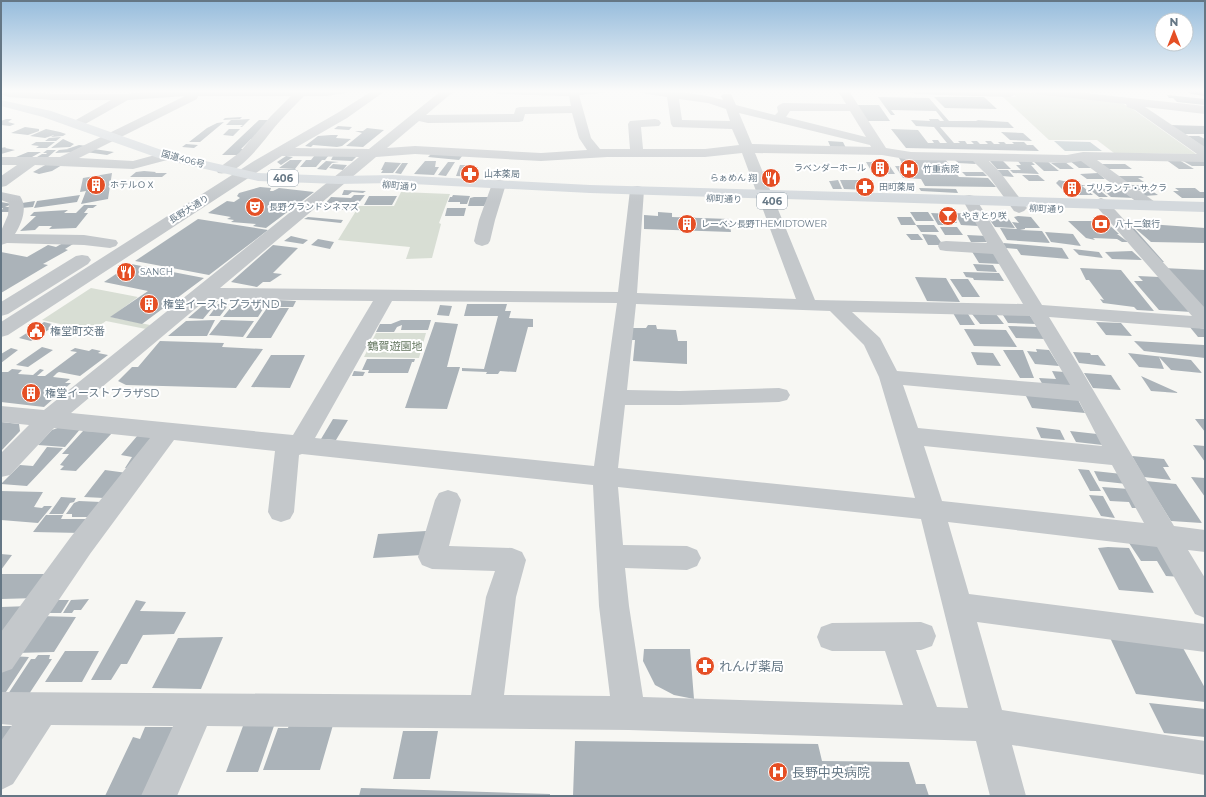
<svg xmlns="http://www.w3.org/2000/svg" width="1206" height="797" font-family="Montserrat,'Noto Sans JP',sans-serif">
<rect width="100%" height="100%" fill="#f7f7f3"/>
<path fill="#d8ded4" d="M1011 91 1120 102 1134 110 1196 154 1114 153 1097 140H1049L1003 97H1016Z
M401 192 450 194 439 223 441 224 432 258 406 259 410 247 338 240 359 206H394Z
M91 288 138 297 111 317 150 325 146 329 106 321 92 331 42 320Z
M376 333H426L419 358 364 357Z"/>
<path fill="#bcc7cb" d="M1054 141 1090 142 1102 151H1065Z"/>
<path fill="#abb3b9" d="M1187 91H1205V96L1191 94Z
M1167 95 1205 99V105L1177 102 1173 98H1169Z
M878 97 929 98 949 121H978L976 120 1008 122 1014 128 940 127 954 143H960L958 141H965L967 144H974L971 141H977L980 144H988L985 141H991L994 144H1000L998 142H1004L1006 144H1014L1012 142H1024L1027 145H1033L1039 151 906 148 891 129 918 130 928 143H934L932 140H938L940 143H947L934 127 916 126 911 120 930 121 929 119H938L940 121H944L936 111 891 110 895 115H891Z
M934 97H984L997 109 945 108Z
M857 105H879L890 121H867Z
M242 117 240 119 223 120 225 118Z
M6 119H12L8 122 15 124 10 126 1 125V121Z
M250 119 242 127H240L243 125H226L231 120Z
M259 120H272L254 139H251L241 149H247L241 155H222Z
M224 122 200 142H189L207 128 217 123Z
M1169 125 1205 126V134H1181Z
M338 126 352 127 349 130 334 129Z
M25 127 39 129V131L28 135 11 133Z
M367 128 384 130 363 147 346 146 362 133 355 131H363Z
M46 129 60 132 66 134 63 136 51 137 54 135 45 138 30 136Z
M229 129H240L233 136 223 135Z
M1001 132 1023 133 1032 141 1010 140Z
M331 135H338L336 138 351 139 342 146 337 147 313 145 311 147 305 146 318 136Z
M1188 136H1199L1205 139V148Z
M61 137 56 141H45L49 138Z
M63 139 74 144 70 147 51 148Z
M828 141 843 142 846 148H831Z
M36 142H43H41H55L47 148H36L39 146 31 145Z
M186 144 198 145 194 148 182 147Z
M79 145 87 146 76 152 55 153 59 150 69 149H67Z
M6 147 5 148 15 150 1 154V148Z
M94 149 114 152 107 155 86 152Z
M47 150H56L47 158 37 157 42 154H46L47 153H43Z
M28 152H41L32 157H16Z
M432 153 463 155 459 160 428 157Z
M315 155H329L325 160H316H322L316 167H300L306 160H311Z
M286 156 293 157 281 165 277 162Z
M333 156H357L352 161 331 160Z
M899 158 945 159 959 177 988 178 996 187 925 186 921 179 903 178 895 166H904Z
M954 159H973L976 164 958 163Z
M1165 159 1179 160 1194 169H1179Z
M290 160H302L295 169 279 168Z
M989 160H1002L1011 169H997Z
M1017 160 1031 161 1035 165H1031L1039 174 1013 173 1010 170H1021L1016 165H1021Z
M326 161 339 162 332 163 326 170 317 169Z
M425 161H436L435 167H439L434 175 414 174Z
M1033 161H1047L1059 171H1044Z
M1070 161H1085L1094 168H1079Z
M1183 161H1205V166H1192Z
M385 162 401 163 393 173H381L383 170H381Z
M448 162H455L446 176 438 175Z
M866 162H887L895 174H873Z
M1065 162 1074 169H1060L1051 163Z
M402 163H408L401 174 395 173Z
M47 164 62 165 52 171 39 174 33 172Z
M333 164 347 165 343 170 329 168Z
M1099 164H1125L1132 169H1106Z
M460 165H475V171H479L477 177 456 176Z
M996 170H1008L1014 177 1002 176Z
M144 171 156 172 155 173H167L162 177H130L136 172Z
M962 172H983L987 176H966Z
M112 173 108 199 81 204 86 191 80 192 83 178Z
M507 173H521L518 179H505Z
M1098 173 1105 179H1087L1080 174Z
M1022 175H1038L1045 181H1029Z
M1115 176H1141L1144 178H1138L1144 182H1123Z
M840 180H866L871 190 844 189Z
M1059 180 1087 186H1082L1093 195H1076L1069 189H1062L1056 183Z
M831 181 838 180 842 189H833L829 181Z
M880 181H899L906 191H886Z
M1128 185H1145L1153 190H1136Z
M260 187 271 188 270 191H273L279 188 314 192 266 228 253 226 256 224 231 222 234 220 227 219 231 217 208 213 227 201 234 202 240 198 237 196 239 193Z
M1099 187H1110L1114 191H1124L1135 198 1111 197Z
M919 188 956 189 958 193 921 191Z
M1175 188H1195L1200 192H1205V198H1182L1173 191H1179Z
M1089 189H1098L1108 197H1099Z
M344 190 366 191 363 193 352 192 348 195H342Z
M1152 191 1158 195 1144 196 1138 192Z
M80 195 77 202 34 208 37 201Z
M354 195H365L353 210 320 209 331 197 351 198Z
M453 195 470 196 467 204H460V202H448L450 197H452Z
M369 196H397L392 205H364Z
M474 197H489L484 206H468L470 198Z
M35 201 33 207 21 208 22 203Z
M1 202 12 204 5 207H12L11 212H1L3 208H1Z
M84 205H97L93 208H88L84 213H88L76 228 49 229 52 226H39L35 230 20 231 36 216H30L34 212 68 210 64 213H76Z
M447 208H466L464 216H445Z
M658 212 672 213V217L729 219 731 232 644 229V215L658 216Z
M910 212H928L934 221H916Z
M931 213 952 214 957 223H947L949 225H938Z
M955 213 972 214 979 226 961 225Z
M986 215H1006L1015 228 995 227Z
M1018 216 1031 217 1040 228H1025V229L1020 230 1042 231 1050 243 1007 240 1000 228 1017 229 1012 222 1019 223 1014 217Z
M308 217 343 220 341 223 304 219Z
M897 217H911L916 225H901Z
M198 219 268 230 209 275 135 261Z
M1068 221H1105L1119 234H1117L1128 242H1122L1117 239 1093 238 1095 240 1086 238Z
M1134 223 1205 228V243L1151 242 1136 229H1141Z
M916 225H934L939 232H921Z
M1128 226H1132L1164 262H1160Z
M940 227H957L963 235H945Z
M1045 232 1073 234 1081 246 1051 242Z
M906 234H918L923 240H911Z
M922 234 936 235 943 245H928Z
M967 235 987 236 990 240 985 239 987 242H971Z
M291 236 308 240 303 244 284 241Z
M318 239 334 242 330 249 311 245Z
M63 243 73 244 65 249 68 250 43 264 48 265 1 293V252L27 257 48 245 56 247Z
M1003 243 1062 248 1069 259 1021 255 1017 249 1006 248Z
M273 245 298 248 273 273 282 274 270 282H263L257 287 231 282Z
M1073 249 1099 252 1103 258 1079 255Z
M971 250 993 251 1001 264 979 263Z
M1132 251 1142 260 1112 259 1105 252Z
M131 264 204 278 142 324 110 317 148 291 104 282Z
M973 264 993 265 997 272 977 271Z
M1080 268 1121 270 1154 311 1137 310 1134 307 1103 303 1100 299 1104 300 1089 280H1086Z
M1163 268 1205 270V310Z
M963 272 999 273 1004 281 974 280 973 278 966 277Z
M1138 276 1159 277 1192 312 1159 310 1134 281H1143Z
M915 277 946 278 960 302 927 301Z
M950 279H968L980 297H962Z
M276 300 296 301 293 307H272Z
M208 301H218L203 319 188 318Z
M236 301H268L258 317H223Z
M218 304H229L220 316H209Z
M467 304H507L505 311H511L509 318 533 319V327H528L516 372 500 371 498 374H486L487 372 462 371V368L484 369 498 316H464Z
M440 305 452 306 449 316 437 315Z
M267 308H289L271 338H246Z
M1001 312 1028 313 1036 324 1008 323Z
M953 313 968 314 975 325H960Z
M995 313 1004 324H980L972 314Z
M215 320 207 336H168L186 321Z
M221 320 254 321 243 337 209 335Z
M401 320H431L428 330H401L402 325 397 327 394 332H376L380 324H391Z
M44 322 56 325 31 341 19 338Z
M435 322 458 324 447 367H460L447 409 405 408Z
M1096 322 1121 323 1132 336 1106 335Z
M648 325H656L657 329 676 330 678 341H687V364L633 361 635 340H629L633 328H646Z
M1008 326 1037 327 1046 339 1016 338Z
M1189 326 1205 329V337H1198Z
M964 329 1006 330 1017 347 974 346Z
M160 341 224 343 222 347 263 349 236 388 126 385 118 381 132 367H138Z
M1134 341 1204 345 1205 358 1144 351Z
M42 347 53 350 28 367 16 365Z
M11 348 18 350 1 363V354Z
M75 348 89 351 92 349 101 351 98 353 108 355 80 376 59 372 57 373 53 377 70 379 65 383H71L44 407 1 402V372H8L12 369 22 370 18 374 33 375 40 369 44 370 37 376H45L77 352 70 351Z
M1036 349 1049 350 1059 366 1035 364 1027 351 1037 352Z
M1003 350H1023L1034 378H1020Z
M971 352 993 353 1001 366 977 365Z
M1073 352 1090 353 1091 355H1098L1106 366 1079 363Z
M1128 353 1191 360 1202 373 1171 370 1159 357 1164 369 1139 367Z
M271 355H305L290 388 251 387Z
M367 359H415L414 362H412L408 373H368L369 370H362Z
M354 371 365 372 363 376H352Z
M1052 371 1064 372 1075 389 1044 387 1039 378 1056 379Z
M1084 373 1111 375 1121 390 1093 388Z
M1141 376 1179 393 1151 391Z
M1025 394 1077 398 1085 413 1032 408Z
M333 419 348 420 336 440 321 439Z
M1195 419H1205V432Z
M1 422 19 424 20 431 1 451Z
M63 426 82 427 65 447 38 445 52 430Z
M1036 427 1060 430 1065 440 1041 438Z
M83 431 113 432 76 471 60 470 64 466 60 465 69 454H62Z
M1070 431 1097 434 1103 445 1076 442Z
M138 435 161 436 135 469 125 468 132 457 121 455Z
M1193 445 1205 446V462Z
M47 447 63 448 27 486 1 484 20 465 33 466Z
M1132 456 1164 459 1169 467H1163L1171 480 1144 477Z
M1078 469 1089 470 1101 491H1090Z
M105 470 127 473 104 498 84 497Z
M1094 471 1122 474 1127 484 1099 481Z
M1191 477 1205 478V497Z
M1146 481 1176 484 1202 523 1171 521Z
M1102 487 1129 489 1141 508H1132L1129 502 1110 501Z
M1 491 43 492 34 507 42 508 44 506H52L38 523 1 520Z
M1089 495 1103 496 1115 518 1101 516Z
M61 497 76 498 74 502 70 503 63 514H49Z
M79 501 101 502 90 517H72V514H66L74 503Z
M46 515H63L61 519H89L81 533 33 532Z
M426 531 422 555 373 558 378 534Z
M1129 543H1159L1182 577 1166 576 1157 561H1141Z
M1108 547 1129 548 1154 593 1119 590 1098 548Z
M1 554 12 555 1 570Z
M1 574H53L37 598 1 599Z
M89 599 81 610H74L72 613H63L71 600Z
M50 600H69L61 613H41Z
M136 600 146 602 140 611 186 612 174 634 143 635 127 664H121L111 680H91Z
M30 606 1 647V607Z
M40 616 76 617 54 652 15 653Z
M1106 629 1177 637 1205 688V702L1136 694Z
M223 637 201 689 152 688 178 638Z
M644 649H690L694 699 674 695 655 685 643 661Z
M65 651H99L82 682H45Z
M38 655H50L49 659H52L29 694H8L31 659H35Z
M10 656 29 657 4 695H1V670Z
M1149 703 1205 709V737L1164 733Z
M289 725H333L320 770H263L278 728H288Z
M1 726H19L1 754Z
M243 726H274L258 772H226Z
M145 727H184L146 796H105L133 737 140 739Z
M403 731H438L430 779H393Z
M575 741 818 744 822 761 909 762 916 784H925L929 796H573Z
M361 788 550 794V796H359Z"/>
<g fill="none" stroke-linecap="round" stroke-linejoin="round">
<path fill="#c4c8cb" fill-rule="evenodd" d="M7 91 53 94H125L168 91H347L345 93 326 96H304C296 104 288 112 280 121 267 135 240 178 218 173L216 170 239 153 271 116 291 96H198L197 99 79 158 133 161 166 152 171 153 173 156 171 159 133 169 35 165 6 186 1 187V176L17 165H1V157H60L185 96 128 100 78 128 74 127 72 124 74 121 111 100H53L8 97 2 94Z
M372 91H385L347 118 295 148 369 149 441 91H454L426 115 514 114 516 108 520 107 571 106 569 96 500 94 496 93 495 91H603L602 93 579 95 591 138 600 149H630L628 124 630 121 655 119 659 120 661 123 659 126 641 127 643 149H705L739 145 732 129 673 127 671 124 667 97 642 93 641 91C668 91 696 92 723 100L721 96 723 94H731L736 105 775 115 778 112 777 107 779 105 783 103 846 104 838 91H849L886 148 911 152 1067 155 1083 152 1197 154 1135 110 1127 107 1126 104 1037 94 1031 91H1066L1205 106V114L1145 107 1205 147V162L1097 160 1155 202 1158 205 1155 208 1150 210 1145 208 1081 161 1067 163 989 161 1000 172 1027 208 1024 211 1019 213 1014 211 990 178 973 161 911 160 882 155 755 153 815 300 1023 304 993 254 946 251 940 250 938 246 940 242 946 241 987 243 962 199 964 196 969 195 974 196 976 199 1042 305 1192 316 1096 206 1093 203 1096 200 1101 198 1106 200 1205 308V329L1049 317C1092 386 1132 457 1174 526L1205 530V552L1188 550 1205 578V618L1195 614 1157 547 948 522 969 594 1205 624V652L977 622 1002 710 1205 741V775L1012 745 1026 796H990L976 741 629 730 207 726 177 796H141L173 726 51 725 13 784 1 790V741L12 725 1 724V692L471 695 486 597 495 571 432 569 422 565 418 557 435 500 439 493 448 490 457 493 461 500 449 546 512 548 522 552 526 560 516 597 504 695 610 696 599 606 593 485 302 454 299 455 294 512 290 519 281 522 272 519 268 512 275 451 174 440 90 554 12 669 1 673V632L70 538 150 438 54 428 10 475 1 477V453L29 425 1 422V406L44 410 359 157 282 156 8 335 1 337V322L254 161 339 112ZM679 99 708 103 726 109 730 121 682 120ZM790 111H850L866 137 786 117ZM572 113 579 138 587 150 541 153 415 146 387 148 419 121 428 123 519 122 523 121 525 114ZM739 113 870 145 871 147 752 144ZM742 153 796 299 637 293 644 190 642 187 637 186 632 187 630 190 618 292 220 288 376 157 415 154 541 161 607 157H705ZM207 299 373 301 293 435 71 413ZM392 301 617 303 594 466 315 438ZM636 304 830 311 864 345 879 377 915 498 618 468 625 405H680L779 402 787 400 790 395 787 390 779 388 680 391 627 390ZM852 312 1030 316 1070 385 897 371 880 338ZM903 385 1079 401 1102 446 918 428ZM924 446 1112 465 1144 523 942 501ZM618 487 921 519 968 708 937 707 916 650H921L932 646 936 636 932 626 921 622 832 623 821 627 817 637 821 647 832 651H885L903 705 643 697 629 606 625 568 687 570 697 566 701 558 697 550 687 546 623 545Z
M909 91H1013L1016 94 1010 97 915 94Z
M499 180 504 181 506 184 495 220 490 241 488 244 482 246 476 244 474 241 479 220 492 184 494 181Z
M1 192 20 196C28 207 22 223 15 234L84 235 116 240 118 243 116 246 110 248 84 245 7 243 1 245V231L8 215 9 203 1 200Z
M82 255 88 256 91 260 88 264 8 314 1 316V302L76 256Z"/>
<path fill="#d4d9dd" fill-rule="evenodd" d="M1 100 51 111 170 153 258 173 338 176 393 175 590 185 1205 202V212L590 193 393 183 338 184 258 181 161 159 43 117 1 106Z"/>
</g>
<linearGradient id="sky" x2="0" y2="1"><stop stop-color="#96bcdc"/><stop offset="0.45" stop-color="#fbfbfa"/><stop offset="1" stop-color="#fbfbfa" stop-opacity="0"/></linearGradient>
<rect width="1206" height="202" fill="url(#sky)"/>
<defs>
<symbol id="building-disc" viewBox="-11 -11 22 22"><circle r="9.5" fill="#e54f25" stroke="#fff"/><path d="M-4-6H4V6H1V3H-1V6H-4ZM-2.5-4.3h1.7v1.8h-1.7ZM.8-4.3h1.7v1.8H.8ZM-2.5-1h1.7V.8h-1.7ZM.8-1h1.7V.8H.8Z" fill="#fff"/></symbol>
<symbol id="hospital-disc" viewBox="-11 -11 22 22"><circle r="9.5" fill="#e54f25" stroke="#fff"/><path d="M-5-5h3v3.5h4V-5h3V5h-3V1.5h-4V5h-3Z" fill="#fff"/></symbol>
<symbol id="pharmacy-disc" viewBox="-11 -11 22 22"><circle r="9.5" fill="#e54f25" stroke="#fff"/><path d="M-2-6h4v4h4v4h-4v4h-4v-4h-4v-4h4Z" fill="#fff"/></symbol>
<symbol id="restaurant-disc" viewBox="-11 -11 22 22"><circle r="9.5" fill="#e54f25" stroke="#fff"/><path d="M-5-6h1v4h1v-4h1v4h1v-4h1v5L-1.5 .5V6h-2V.5L-5-1ZM5-6V6H3V1.5H1.5Q1.5-4 5-6Z" fill="#fff"/></symbol>
<symbol id="theatre-disc" viewBox="-11 -11 22 22"><circle r="9.5" fill="#e54f25" stroke="#fff"/><path d="M-5-5.5Q0-4 5-5.5V0Q5 5 0 6Q-5 5-5 0ZM-3.3-2.5H-1v1.5H-3.3ZM1-2.5H3.3v1.5H1ZM-2.8 1Q0 5.5 2.8 1Z" fill="#fff"/></symbol>
<symbol id="bar-disc" viewBox="-11 -11 22 22"><circle r="9.5" fill="#e54f25" stroke="#fff"/><path d="M-6-5H6L.8 .8V4.5H3.5V6h-7V4.5H-.8V.8Z" fill="#fff"/></symbol>
<symbol id="bank-disc" viewBox="-11 -11 22 22"><circle r="9.5" fill="#e54f25" stroke="#fff"/><path d="M-6-4H6V4H-6ZM0-2.3a2.3 2.3 0 1 0 0 4.6a2.3 2.3 0 1 0 0-4.6Z" fill="#fff"/></symbol>
<symbol id="civic-disc" viewBox="-11 -11 22 22"><circle r="9.5" fill="#e54f25" stroke="#fff"/><path d="M-.6-6.5H3V-4.5H.6V-3L4-1V1h2V6H-6V1h2V-1L-.6-3ZM-1.2 2.5V6h2.4V2.5Z" fill="#fff"/></symbol>
</defs>
<g fill-rule="evenodd">
<use href="#building-disc" x="869" y="157" width="22" height="22"/>
<use href="#hospital-disc" x="898" y="158" width="22" height="22"/>
<use href="#pharmacy-disc" x="459" y="163" width="22" height="22"/>
<use href="#restaurant-disc" x="760" y="167" width="22" height="22"/>
<use href="#building-disc" x="85" y="174" width="22" height="22"/>
<use href="#pharmacy-disc" x="854" y="176" width="22" height="22"/>
<use href="#building-disc" x="1061" y="177" width="22" height="22"/>
<use href="#theatre-disc" x="244" y="196" width="22" height="22"/>
<use href="#bar-disc" x="937" y="205" width="22" height="22"/>
<use href="#building-disc" x="676" y="213" width="22" height="22"/>
<use href="#bank-disc" x="1090" y="213" width="22" height="22"/>
<use href="#restaurant-disc" x="115" y="261" width="22" height="22"/>
<use href="#building-disc" x="138" y="293" width="22" height="22"/>
<use href="#civic-disc" x="25" y="320" width="22" height="22"/>
<use href="#building-disc" x="20" y="382" width="22" height="22"/>
<use href="#pharmacy-disc" x="694" y="655" width="22" height="22"/>
<use href="#hospital-disc" x="767" y="761" width="22" height="22"/>
</g>
<g text-anchor="middle" stroke-width="4" stroke-linejoin="round" paint-order="stroke">
<g font-size="9" fill="#657785" stroke="#fff">
<text transform="translate(183 159) rotate(15)" y="3">国道406号</text>
<text transform="translate(400 186) rotate(5)" y="3">柳町通り</text>
<text transform="translate(724 199) rotate(2)" y="3">柳町通り</text>
<text transform="translate(189 209) rotate(-32)" y="3">長野大通り</text>
<text transform="translate(1047 209) rotate(2)" y="3">柳町通り</text>
</g>
<g font-size="9" fill="#657785" stroke="#fff" text-anchor="start">
<text x="866" y="171" text-anchor="end">ラベンダーホール</text>
<text x="923" y="172">竹重病院</text>
<text x="484" y="177">山本薬局</text>
<text x="757" y="181" text-anchor="end">らぁめん 翔</text>
<text x="110" y="188">ホテルＯＸ</text>
<text x="879" y="190">田町薬局</text>
<text x="1086" y="191">ブリランテ・サクラ</text>
<text x="269" y="210">長野グランドシネマズ</text>
<text x="962" y="219">やきとり咲</text>
<text x="701" y="227">レーベン長野THEMIDTOWER</text>
<text x="1115" y="227">八十二銀行</text>
<text x="140" y="275">SANCH</text>
</g>
<g fill="#fff" stroke="#93a0aa" stroke-width="1">
<rect x="268" y="170" width="30" height="16" rx="3"/>
<rect x="757" y="193" width="30" height="16" rx="3"/>
</g>
<g font-size="10" font-weight="bold" fill="#657785">
<text x="283" y="182">406</text>
<text x="772" y="205">406</text>
</g>
<g font-size="11" fill="#657785" stroke="#fff" text-anchor="start">
<text x="163" y="308">権堂イーストプラザND</text>
<text x="50" y="335">権堂町交番</text>
<text x="45" y="397">権堂イーストプラザSD</text>
</g>
<g font-size="11" fill="#657760" stroke="#fff">
<text x="395" y="350">鶴賀遊園地</text>
</g>
<g font-size="13" fill="#657785" stroke="#fff" text-anchor="start">
<text x="719" y="671">れんげ薬局</text>
<text x="792" y="777">長野中央病院</text>
</g>
</g>
<rect width="1206" height="797" fill="none" stroke="#657785" stroke-width="4"/>
<g transform="translate(1174 32)"><circle r="19" fill="#ffffff" stroke="#c1c9ce"/>
<path d="M0-3L7 15L0 10L-7 15Z" fill="#e54f25"/>
<text y="-6" font-size="11" font-weight="bold" text-anchor="middle" fill="#657785">N</text>
</g>
</svg>
